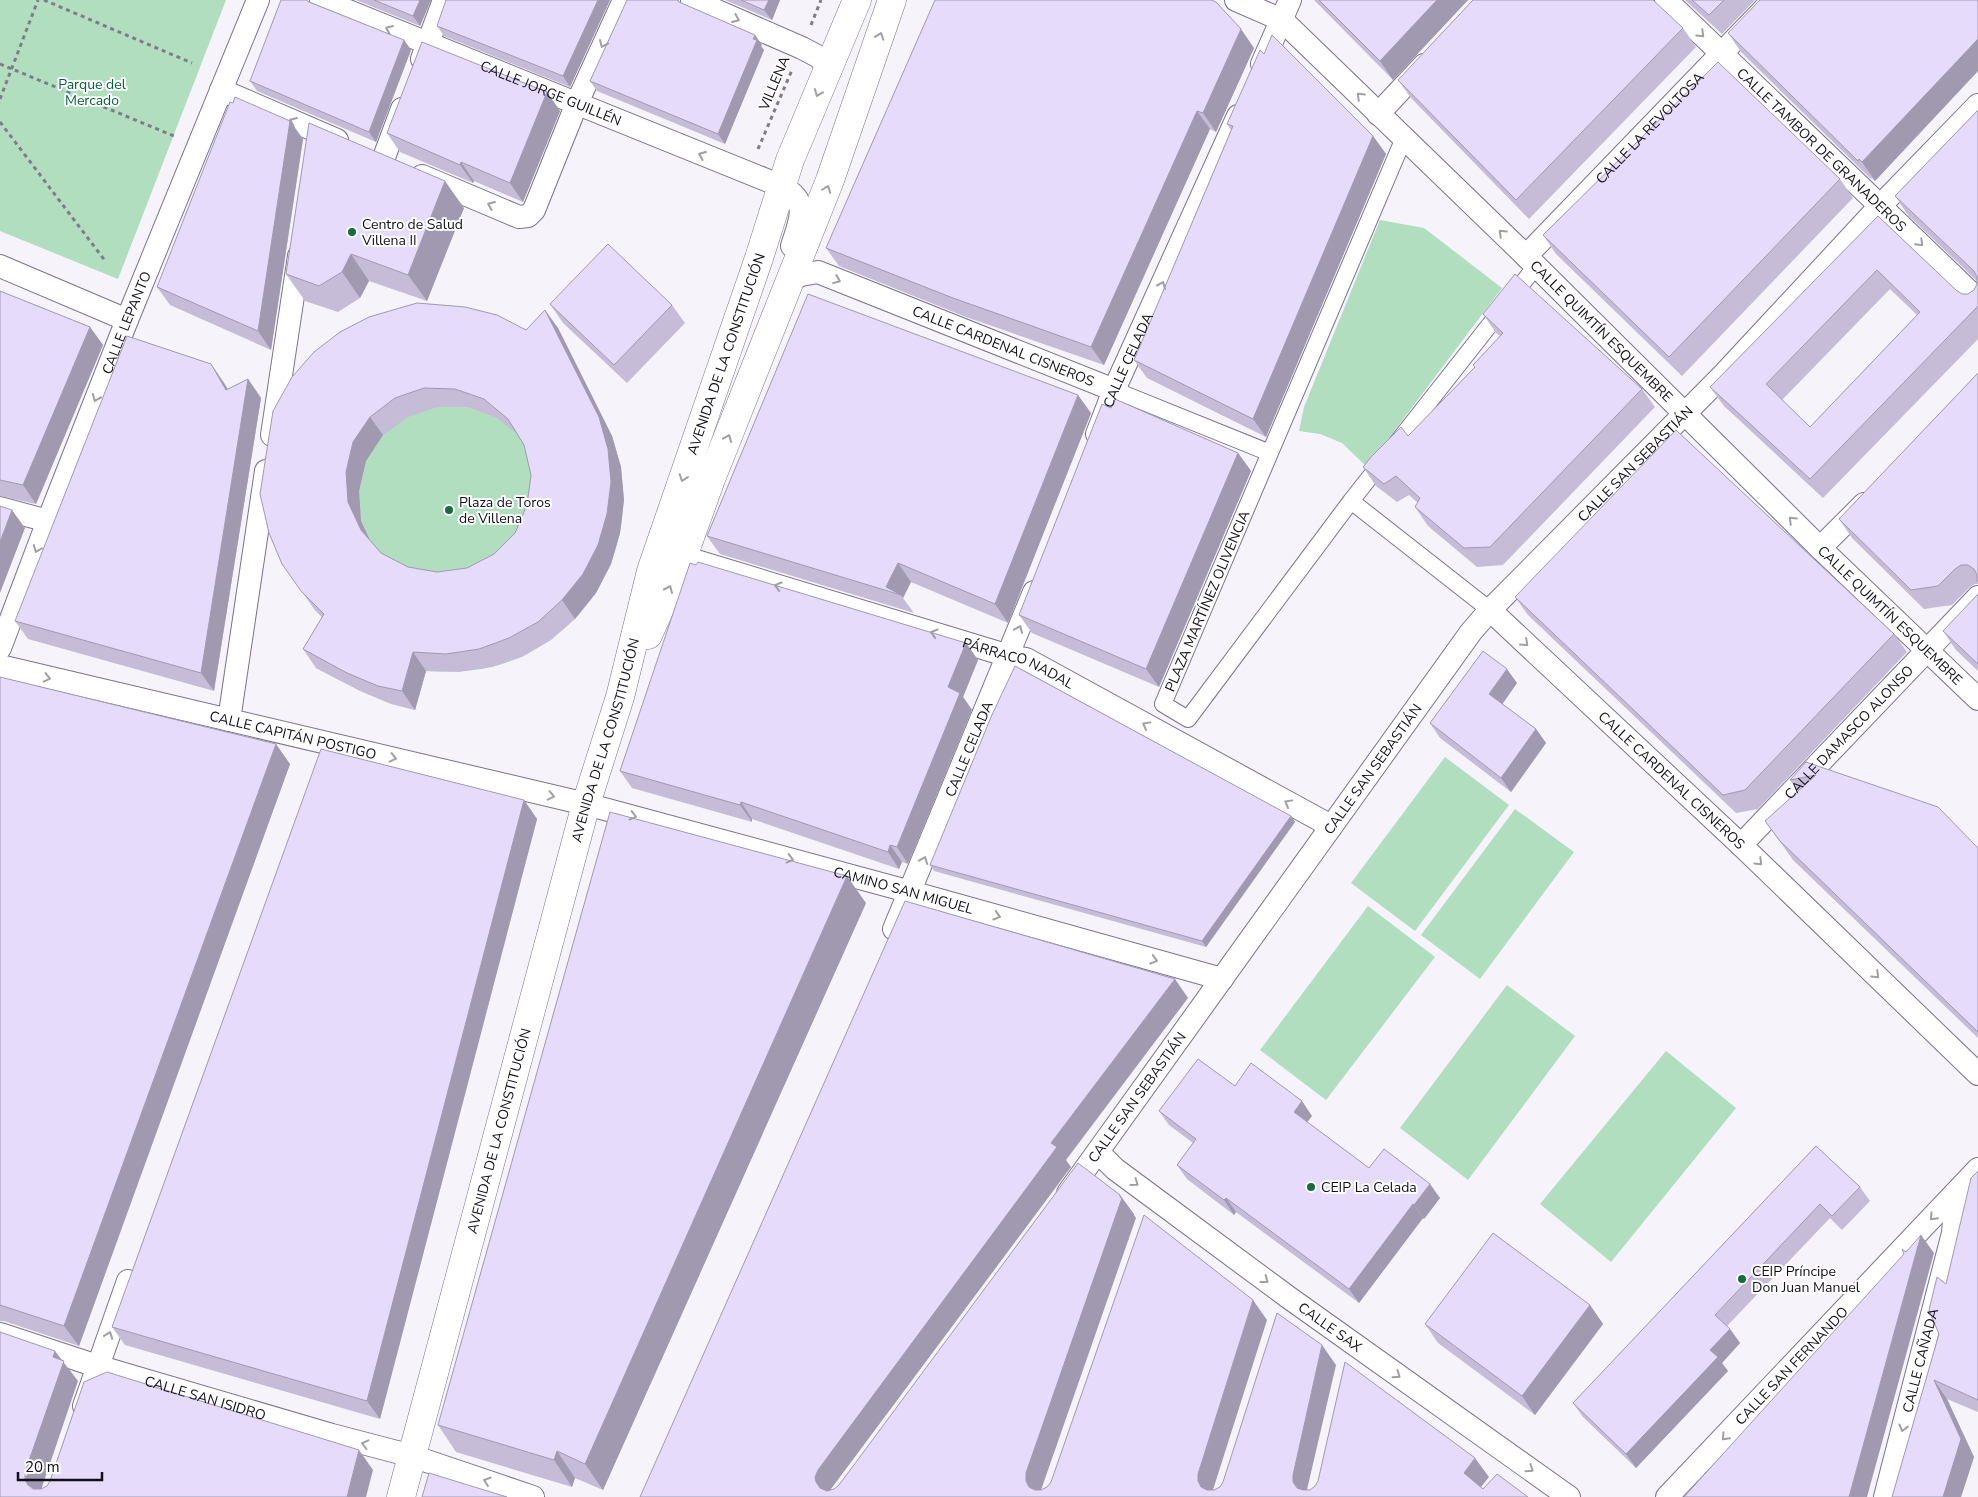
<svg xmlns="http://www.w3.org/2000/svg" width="1978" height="1497" font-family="'Nunito Sans',sans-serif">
<rect width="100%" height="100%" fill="#f6f3fa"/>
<path fill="#b0debf" d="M0 0H226L118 279 0 231Z
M1380 220 1424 228 1502 288 1367 467 1342 443 1320 434 1299 431 1304 407Z
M327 371 612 436C618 457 623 477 623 500 624 577 566 649 491 667 470 672 448 672 426 671L415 710C379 701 348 685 316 668L337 632 314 609Z
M1445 757 1509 805 1415 931 1351 883Z
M1515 809 1574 852 1480 979 1421 935Z
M1368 906 1435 957 1326 1100 1260 1050Z
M1507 985 1575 1036 1468 1180 1400 1128Z
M1666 1051 1736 1108 1611 1262 1540 1204Z"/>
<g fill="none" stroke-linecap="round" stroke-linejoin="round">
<defs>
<path id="pedestrian" d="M1404 138 1163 704 1188 719 1351 501 1536 266
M1114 390 1270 453
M1351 501 1490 610"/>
<g id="minor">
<path id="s1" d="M321 0 781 186C811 202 800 220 792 246"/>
<path d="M692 0 802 48 819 57 828 68"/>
<path id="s2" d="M1236 0 1282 20 1526 256 1820 548 1978 699"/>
<path id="s3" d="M1666 0 1978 300"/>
<path d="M422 59 444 0"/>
<path d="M1262 64 1290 0"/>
<path d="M221 90 337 140"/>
<path d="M1378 114 1424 65"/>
<path d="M383 160 402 109"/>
<path d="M422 176 519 217 528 216 534 210 577 103 624 0"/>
<path id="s4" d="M1526 256 1773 0"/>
<path d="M0 266 127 320"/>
<path id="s5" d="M791 280 801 275 818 272 1114 390"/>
<path id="s6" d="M1097 434 1114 390 1238 116"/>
<path d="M272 435 299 256"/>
<path d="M0 508 48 521"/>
<path d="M1820 548 1864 504"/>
<path id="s7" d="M683 557 1009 656 1026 659 1331 826"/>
<path id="s8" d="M1490 610 1741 845 1978 1074"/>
<path id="s9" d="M0 648 48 521 127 320 258 0"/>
<path id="s10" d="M0 666 586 804 911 892 1222 979"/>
<path d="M229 720 266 471"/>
<path id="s11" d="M1741 845 1978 597"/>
<path id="s12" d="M894 929 1034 592"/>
<path id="s13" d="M1098 1152 1115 1169 1288 1297 1569 1497"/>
<path id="s14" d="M1068 1193 1471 632 1490 610 1724 374 1881 205 1978 105"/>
<path id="s15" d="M0 1334 97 1366 332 1435 412 1456 533 1497"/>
<path d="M84 1406 128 1281"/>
<path id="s16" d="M1667 1497 1978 1169"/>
<path id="s17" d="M1885 1497 1953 1233 1956 1193"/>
</g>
<g id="tertiary">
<path d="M648 635 683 557 711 479 830 180 892 0"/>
<path id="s18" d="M401 1497 586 804 620 697 651 571 759 258 790 160 857 0"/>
</g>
</defs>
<use href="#pedestrian" stroke="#7c728f" stroke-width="18"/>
<use href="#minor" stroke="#7c728f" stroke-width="24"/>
<use href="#tertiary" stroke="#7c728f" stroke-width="29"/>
<path stroke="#807c85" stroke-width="3" stroke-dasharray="4 4" stroke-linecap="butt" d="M44 0 192 63
M811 25 821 0
M0 64 174 136
M0 99 38 0
M0 122 106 262
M758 149 792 70"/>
<use href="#pedestrian" stroke="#fff" stroke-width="16"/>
<use href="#minor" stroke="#fff" stroke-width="22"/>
<use href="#tertiary" stroke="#fff" stroke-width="28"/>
</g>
<path fill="#c6bcd8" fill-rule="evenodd" d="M356 0H431L420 26Z
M610 0 570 87 444 36 437 26Z
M627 0H679V2L755 35 762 45 761 46 764 50 725 144 597 91 590 81Z
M725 0H780L772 20Z
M1314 0H1468L1393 80 1317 3Z
M1685 0H1755L1722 34Z
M1978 0V71L1875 181 1872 178 1871 179 1741 52 1728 33Z
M308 1 404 40 411 50 376 142 257 91 250 81Z
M1683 28 1696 47 1529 219 1411 98 1398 80Z
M1254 48 1216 132 1210 129 1104 365 966 317 839 266 826 248Z
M1264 54 1373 136 1386 154 1266 437 1147 378 1134 360 1231 130 1227 124Z
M547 92 560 111 523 202 474 181 473 183 400 152 387 133Z
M1978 110V339L1823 498 1724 406 1710 387 1878 216 1956 290 1962 294H1968L1974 290 1977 284V281L1908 215 1895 196ZM1890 289 1917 315 1810 427 1782 400Z
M290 121 303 139 271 350 170 305 157 287Z
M1840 179 1853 198 1682 376 1556 254 1543 235Z
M464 208 427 301 369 281 360 298 338 312 305 301 286 274Z
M0 291 90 327 103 345 36 504 0 496Z
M550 304 672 305 685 323 627 383 563 323Z
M1483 314 1642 389 1655 407 1503 565 1477 567 1428 526 1415 507 1418 503 1409 495 1397 502 1376 486 1363 467 1408 436 1475 367 1500 336 1496 333Z
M558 328 612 436 621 467 624 500 620 533 611 564 596 593 575 619 551 640 522 657 492 667 459 672 426 671 415 710 391 704 360 691 316 668 303 649 322 617 314 609 282 564 273 411 526 330ZM437 407H468L497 418 518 435 524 445 531 475 527 505 515 533 494 554 467 568 437 572 408 567 381 553 370 541 361 521 359 491 366 461 383 435 408 417Z
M211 364 228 389 248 379 261 398 214 691 28 639 15 621Z
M1978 373V584H1975L1969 588 1952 605 1924 609 1852 538 1839 519Z
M1091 413 1008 623 911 582 903 598 914 613 720 554 707 536Z
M1238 453 1251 471 1159 687 1032 633 1019 615Z
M1978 594V671L1956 650 1943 631Z
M1515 597 1894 634 1907 652 1758 809 1736 813 1528 615Z
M966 643 978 660 963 697 972 710 908 864 902 862 899 869 752 819V822L632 788 620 771Z
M0 677 290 764 79 1346 4 1321H0Z
M1517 683 1502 704 1536 729 1546 743 1511 792 1440 738 1430 723Z
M1806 762 1978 848V1038L1793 860 1765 821 1798 792 1790 780Z
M524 800 537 819 380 1419 125 1345 112 1327Z
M1291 816 1295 822 1206 947 934 871 930 865Z
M866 903 603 1490 575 1478 572 1487 456 1452 438 1425Z
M1235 1086 1312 1116 1307 1122 1369 1168 1440 1198 1424 1219 1423 1218 1359 1303 1236 1212 1234 1215 1187 1179 1177 1165 1193 1143 1169 1125 1159 1111Z
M1816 1146 1860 1187 1870 1201 1842 1230 1830 1218 1727 1326 1730 1329 1740 1343 1722 1363 1728 1371 1636 1468 1583 1417 1573 1403Z
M1978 1171V1412L1947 1399 1974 1457 1961 1497H1892L1939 1334 1946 1284Z
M1590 1305 1603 1324 1535 1415 1438 1343 1425 1324Z"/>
<path fill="#a199b0" d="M420 0H431L420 26 413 16Z
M598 0H610L570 87 563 76Z
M769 0H780L772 20 764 10Z
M1437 0H1468L1393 80 1380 61Z
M1241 29 1254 48 1216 132 1203 113Z
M755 35 762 45 761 46 764 50 725 144 718 134Z
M1978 39V71L1875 181 1862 162Z
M404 40 411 50 376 142 369 132Z
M547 92 560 111 523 202 510 183Z
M1197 111 1210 129 1104 365 1091 347Z
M290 121 303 139 271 350 258 331Z
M1373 136 1386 154 1266 437 1253 419Z
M461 162 474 181 473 183 460 165Z
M445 181 464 208 427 301 408 275Z
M351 254 369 281 360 298 342 272Z
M545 310 558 328 612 436 621 467 624 500 620 533 611 564 596 593 575 619 562 600Z
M90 327 103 345 36 504 23 485Z
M211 364 224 383 239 409 226 390Z
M248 379 261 398 214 691 201 673Z
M1078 395 1091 413 1008 623 995 604Z
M370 417 383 435 366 461 359 491 361 521 374 549 361 530 348 502 346 472 353 442Z
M1238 453 1251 471 1159 687 1146 669Z
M12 510 25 528 0 593V542Z
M898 563 911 582 903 598 901 595 886 587Z
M966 643 978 660 963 697 972 710 908 864 897 847 948 687Z
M413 652 426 671 415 710 402 691Z
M1507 669 1517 683 1499 709 1489 694Z
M1536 729 1546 743 1511 792 1501 778Z
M276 744 290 764 79 1346 64 1326Z
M524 800 537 819 380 1419 367 1401Z
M741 802 752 819V822L740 805Z
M1291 816 1295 822 1206 947 1202 941Z
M890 845 902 862 899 869 888 852Z
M847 876 866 903 603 1490 585 1464Z
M1175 979 1188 998 1066 1160 1071 1167 831 1489 829 1496 826 1497 816 1482 815 1477 818 1470 1051 1143Z
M1302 1101 1312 1116 1304 1126 1294 1112Z
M1430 1184 1440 1198 1424 1219 1414 1205Z
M1120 1195 1134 1214V1215L1136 1218 1040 1493 1029 1487 1026 1481V1473Z
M1226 1198 1236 1212 1234 1215 1224 1200Z
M1413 1204 1423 1218 1359 1303 1349 1289Z
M1921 1235 1934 1253 1867 1497H1849Z
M1253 1300 1267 1320 1212 1493 1201 1487 1198 1481V1474Z
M1590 1305 1603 1324 1535 1415 1522 1396Z
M1730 1329 1740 1343 1722 1363 1728 1371 1636 1468 1626 1454 1710 1350Z
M1322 1345 1336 1365 1306 1494 1304 1497 1293 1482V1475Z
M55 1351 78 1381 40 1493 28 1485 25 1480V1472L53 1357Z
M1934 1380 1947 1399 1974 1457 1961 1497H1943Z
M359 1450 373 1470 366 1497H347Z
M557 1451 575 1478 572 1487 554 1460Z
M1475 1458 1489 1477 1477 1492 1464 1473Z"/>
<path fill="#e6dbfb" stroke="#a199b0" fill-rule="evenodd" d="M281 0H306L309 2 404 40 369 132 250 81Z
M374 0H420L413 16Z
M446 0H598L563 76 437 26Z
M627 0H677L679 2 755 35 753 39 757 40 718 134 590 81Z
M741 0H769L764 10Z
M935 0H1211L1216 2 1241 29 1203 113 1197 111 1091 347 953 298 826 248Z
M1319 0H1437L1380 61Z
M1473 0H1653L1683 28 1516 200 1398 80Z
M1692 0H1724L1709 15Z
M1760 0H1978V39L1862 162 1859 159 1858 161 1728 33Z
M1272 35 1373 136 1253 419 1134 360 1233 126 1227 124 1260 50 1264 54Z
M422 42 547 92 510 183 461 162 460 165 387 133Z
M1718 62 1840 179 1669 357 1543 235Z
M235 97 290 121 258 331 157 287 230 102 233 103Z
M1978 110V306L1810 479 1710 387 1878 216 1956 290 1962 294H1968L1974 290 1977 284V277L1974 271 1895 196ZM1877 270 1920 312 1810 427 1766 384Z
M309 123 445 181 408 275 351 254 342 272 319 286 286 274Z
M608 244 672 305 614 365 550 304Z
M1515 274 1642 389 1490 547 1464 548 1415 507 1420 498 1396 476 1384 484 1363 467 1372 456 1401 427 1408 436 1475 367 1473 365 1503 333 1483 314Z
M0 291 90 327 23 485 0 480Z
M808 294 1078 395 995 604 898 563 886 587 901 595 707 536Z
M417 303 465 307 497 315 526 330 545 310 599 417 608 449 611 482 607 514 598 545 583 574 562 600 538 622 509 638 479 649 446 654 413 652 402 691 378 686 347 673 303 649 324 614 301 591 282 564 269 533 260 494 273 411 292 377 314 352 340 332 369 317ZM424 388 455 389 484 399 508 419 524 445 531 475 527 505 515 533 494 554 467 568 437 572 408 567 381 553 361 530 348 502 346 472 353 442 370 417 395 398Z
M127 336 211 364 226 390 248 379 201 673 15 621Z
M1978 373V581H1977V575L1974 569 1968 565H1961L1955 569 1938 586 1911 590 1839 519Z
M1115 399 1238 453 1146 669 1019 615 1102 404 1111 408Z
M1676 430 1894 634 1745 790 1723 795 1515 597Z
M0 506 12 510 0 542Z
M698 562 966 643 948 687 960 693 897 847 890 845 888 852 741 802 740 805 620 771 690 563 696 565Z
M1978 594V664L1943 631Z
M1483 651 1507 669 1489 694 1536 729 1501 778 1430 723Z
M1015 666 1291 816 1202 941 930 865 991 717Z
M0 677 276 744 64 1326 0 1305Z
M321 749 524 800 367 1401 112 1327Z
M1806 762 1938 807 1978 848V1032L1780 841 1765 821 1816 775 1790 780Z
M610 812 847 876 585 1464 557 1451 554 1460 438 1425Z
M905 901 1175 979 1051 1143 1057 1147 818 1470 815 1477 816 1482 820 1488 827 1491 834 1489 839 1485 1078 1163 1120 1195V1197L1122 1198 1026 1473V1481L1029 1487 1035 1490H1041L1047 1487 1051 1482 1144 1215 1253 1300 1198 1474V1481L1201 1487 1207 1490H1214L1220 1487 1223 1482 1277 1313 1322 1345 1293 1475V1482L1297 1488 1303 1490H1310L1315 1486 1318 1481 1345 1362 1475 1458 1464 1473 1483 1489 1497 1474 1528 1497H640Z
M1198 1059 1235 1086 1251 1063 1302 1101 1294 1112 1369 1168 1384 1149 1430 1184 1414 1205 1413 1204 1349 1289 1226 1198 1224 1200 1177 1165 1196 1139 1159 1111Z
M1816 1146 1860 1187 1832 1216 1820 1204 1715 1315 1730 1329 1710 1350 1718 1357 1626 1454 1573 1403Z
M1978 1171V1400L1934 1380 1961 1439 1943 1497H1892L1939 1334 1929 1310 1937 1277 1946 1284 1971 1178Z
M1493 1233 1590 1305 1522 1396 1425 1324Z
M1921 1235 1849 1497H1684L1904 1254 1902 1249 1906 1252Z
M0 1332 55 1351 53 1357 64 1361 25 1472V1480L28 1485 33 1489H41L47 1486 50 1481 84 1382 107 1372 359 1450 347 1497H0Z
M429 1473 507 1497H422Z"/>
<defs><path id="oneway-chevron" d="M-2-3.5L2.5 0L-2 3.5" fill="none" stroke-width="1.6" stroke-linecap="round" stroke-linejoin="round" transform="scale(1.25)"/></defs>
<g stroke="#a19fa3">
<use href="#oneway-chevron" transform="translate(736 19) rotate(23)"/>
<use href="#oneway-chevron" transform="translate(389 29) rotate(-157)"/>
<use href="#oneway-chevron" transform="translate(1701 34) rotate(44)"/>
<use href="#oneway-chevron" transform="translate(880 36) rotate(-71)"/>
<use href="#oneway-chevron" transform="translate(603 44) rotate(114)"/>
<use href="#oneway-chevron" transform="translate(818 93) rotate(112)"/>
<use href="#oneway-chevron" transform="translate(1360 96) rotate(-136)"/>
<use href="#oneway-chevron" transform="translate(293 121) rotate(-157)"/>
<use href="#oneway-chevron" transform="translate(702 155) rotate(-157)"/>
<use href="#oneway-chevron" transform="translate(827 189) rotate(-69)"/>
<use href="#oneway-chevron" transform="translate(491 205) rotate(-157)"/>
<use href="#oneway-chevron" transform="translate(1502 233) rotate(-136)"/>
<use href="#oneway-chevron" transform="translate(1920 243) rotate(45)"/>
<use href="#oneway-chevron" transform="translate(837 280) rotate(22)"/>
<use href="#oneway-chevron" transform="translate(1162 285) rotate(-66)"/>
<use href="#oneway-chevron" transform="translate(96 398) rotate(112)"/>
<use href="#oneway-chevron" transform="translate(728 438) rotate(-68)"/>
<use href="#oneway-chevron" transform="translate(683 478) rotate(109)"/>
<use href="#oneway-chevron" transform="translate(1792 520) rotate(-136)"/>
<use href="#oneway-chevron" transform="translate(37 549) rotate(111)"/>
<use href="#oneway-chevron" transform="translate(778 586) rotate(-163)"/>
<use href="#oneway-chevron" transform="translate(669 589) rotate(-66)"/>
<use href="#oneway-chevron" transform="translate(1019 629) rotate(-68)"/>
<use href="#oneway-chevron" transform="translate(934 633) rotate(-163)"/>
<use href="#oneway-chevron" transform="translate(1525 643) rotate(43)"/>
<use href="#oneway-chevron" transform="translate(47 678) rotate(13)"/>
<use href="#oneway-chevron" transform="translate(1146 725) rotate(-151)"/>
<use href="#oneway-chevron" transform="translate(393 758) rotate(13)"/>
<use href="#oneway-chevron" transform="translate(551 796) rotate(13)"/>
<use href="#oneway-chevron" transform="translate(1288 803) rotate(-151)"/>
<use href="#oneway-chevron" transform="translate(633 816) rotate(15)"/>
<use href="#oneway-chevron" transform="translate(790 859) rotate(15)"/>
<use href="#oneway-chevron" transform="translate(924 860) rotate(-68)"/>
<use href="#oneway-chevron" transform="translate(1759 862) rotate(44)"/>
<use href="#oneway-chevron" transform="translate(997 916) rotate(16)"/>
<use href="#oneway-chevron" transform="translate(1154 960) rotate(16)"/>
<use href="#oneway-chevron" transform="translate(1876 975) rotate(44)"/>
<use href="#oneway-chevron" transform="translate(1135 1183) rotate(36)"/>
<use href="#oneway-chevron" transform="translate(1933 1217) rotate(133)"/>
<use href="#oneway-chevron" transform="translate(1265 1280) rotate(37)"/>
<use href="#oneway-chevron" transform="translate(109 1335) rotate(-70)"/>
<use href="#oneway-chevron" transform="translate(1397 1375) rotate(35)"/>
<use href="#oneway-chevron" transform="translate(1903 1428) rotate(104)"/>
<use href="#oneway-chevron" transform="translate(1725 1437) rotate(133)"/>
<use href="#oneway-chevron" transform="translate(365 1444) rotate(-166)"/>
<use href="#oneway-chevron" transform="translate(1530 1469) rotate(35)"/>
<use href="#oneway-chevron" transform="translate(487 1481) rotate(-161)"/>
</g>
<g fill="#156d3f" stroke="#fff" stroke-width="2">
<circle cx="352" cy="232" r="5"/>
<circle cx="449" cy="510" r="5"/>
<circle cx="1311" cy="1187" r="5"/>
<circle cx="1742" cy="1279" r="5"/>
</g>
<g text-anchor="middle" stroke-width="4" stroke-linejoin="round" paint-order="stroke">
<g font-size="14" fill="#130f1a" stroke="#fff">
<text transform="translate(774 83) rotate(-67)" y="5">VILLENA</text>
<text dy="5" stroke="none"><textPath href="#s1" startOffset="248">CALLE JORGE GUILLÉN</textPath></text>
<text dy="5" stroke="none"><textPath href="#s4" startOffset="178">CALLE LA REVOLTOSA</textPath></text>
<text dy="5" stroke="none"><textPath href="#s3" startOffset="216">CALLE TAMBOR DE GRANADEROS</textPath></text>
<text dy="5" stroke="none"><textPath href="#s9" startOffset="349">CALLE LEPANTO</textPath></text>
<text dy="5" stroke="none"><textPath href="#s2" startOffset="496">CALLE QUIMTÍN ESQUEMBRE</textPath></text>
<text dy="5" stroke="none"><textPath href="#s5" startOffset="228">CALLE CARDENAL CISNEROS</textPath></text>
<text dy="5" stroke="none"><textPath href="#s18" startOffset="1189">AVENIDA DE LA CONSTITUCIÓN</textPath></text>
<text dy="5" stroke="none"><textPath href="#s6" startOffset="80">CALLE CELADA</textPath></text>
<text dy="5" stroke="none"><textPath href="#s14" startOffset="926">CALLE SAN SEBASTIÁN</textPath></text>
<text transform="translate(1207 601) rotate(-67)" y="5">PLAZA MARTÍNEZ OLIVENCIA</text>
<text dy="5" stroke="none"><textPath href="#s2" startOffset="901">CALLE QUIMTÍN ESQUEMBRE</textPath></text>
<text dy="5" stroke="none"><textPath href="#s7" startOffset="352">PÁRRACO NADAL</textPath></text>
<text dy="5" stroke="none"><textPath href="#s11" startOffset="156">CALLE DAMASCO ALONSO</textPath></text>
<text dy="5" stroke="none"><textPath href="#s10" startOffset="301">CALLE CAPITÁN POSTIGO</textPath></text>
<text dy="5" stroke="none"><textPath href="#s18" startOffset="784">AVENIDA DE LA CONSTITUCIÓN</textPath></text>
<text dy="5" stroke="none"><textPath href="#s12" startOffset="195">CALLE CELADA</textPath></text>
<text dy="5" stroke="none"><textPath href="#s14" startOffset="522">CALLE SAN SEBASTIÁN</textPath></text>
<text dy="5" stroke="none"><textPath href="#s8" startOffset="249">CALLE CARDENAL CISNEROS</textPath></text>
<text dy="5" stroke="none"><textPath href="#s10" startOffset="931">CAMINO SAN MIGUEL</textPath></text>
<text dy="5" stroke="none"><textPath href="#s14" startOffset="118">CALLE SAN SEBASTIÁN</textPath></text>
<text dy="5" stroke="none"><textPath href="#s18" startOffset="379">AVENIDA DE LA CONSTITUCIÓN</textPath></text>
<text dy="5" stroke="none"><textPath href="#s13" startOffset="291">CALLE SAX</textPath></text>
<text dy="5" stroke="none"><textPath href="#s17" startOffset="141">CALLE CAÑADA</textPath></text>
<text dy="5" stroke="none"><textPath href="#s16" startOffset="181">CALLE SAN FERNANDO</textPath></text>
<text dy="5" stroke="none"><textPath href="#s15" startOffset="215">CALLE SAN ISIDRO</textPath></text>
</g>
<g font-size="14" fill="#036437" stroke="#fff">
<text x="92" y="89">Parque del<tspan x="92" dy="16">Mercado</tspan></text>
</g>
<g font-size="14" fill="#130f1a" stroke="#fff" text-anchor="start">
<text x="362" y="229">Centro de Salud<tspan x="362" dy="16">Villena II</tspan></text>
<text x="459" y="507">Plaza de Toros<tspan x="459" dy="16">de Villena</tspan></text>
<text x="1321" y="1192">CEIP La Celada</text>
<text x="1752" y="1276">CEIP Príncipe<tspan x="1752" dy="16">Don Juan Manuel</tspan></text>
</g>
</g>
<path d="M18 1472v8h84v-8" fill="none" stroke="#130f1a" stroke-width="2.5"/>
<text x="25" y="1472" font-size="15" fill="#130f1a" stroke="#ffffff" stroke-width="4" paint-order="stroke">20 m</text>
</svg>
